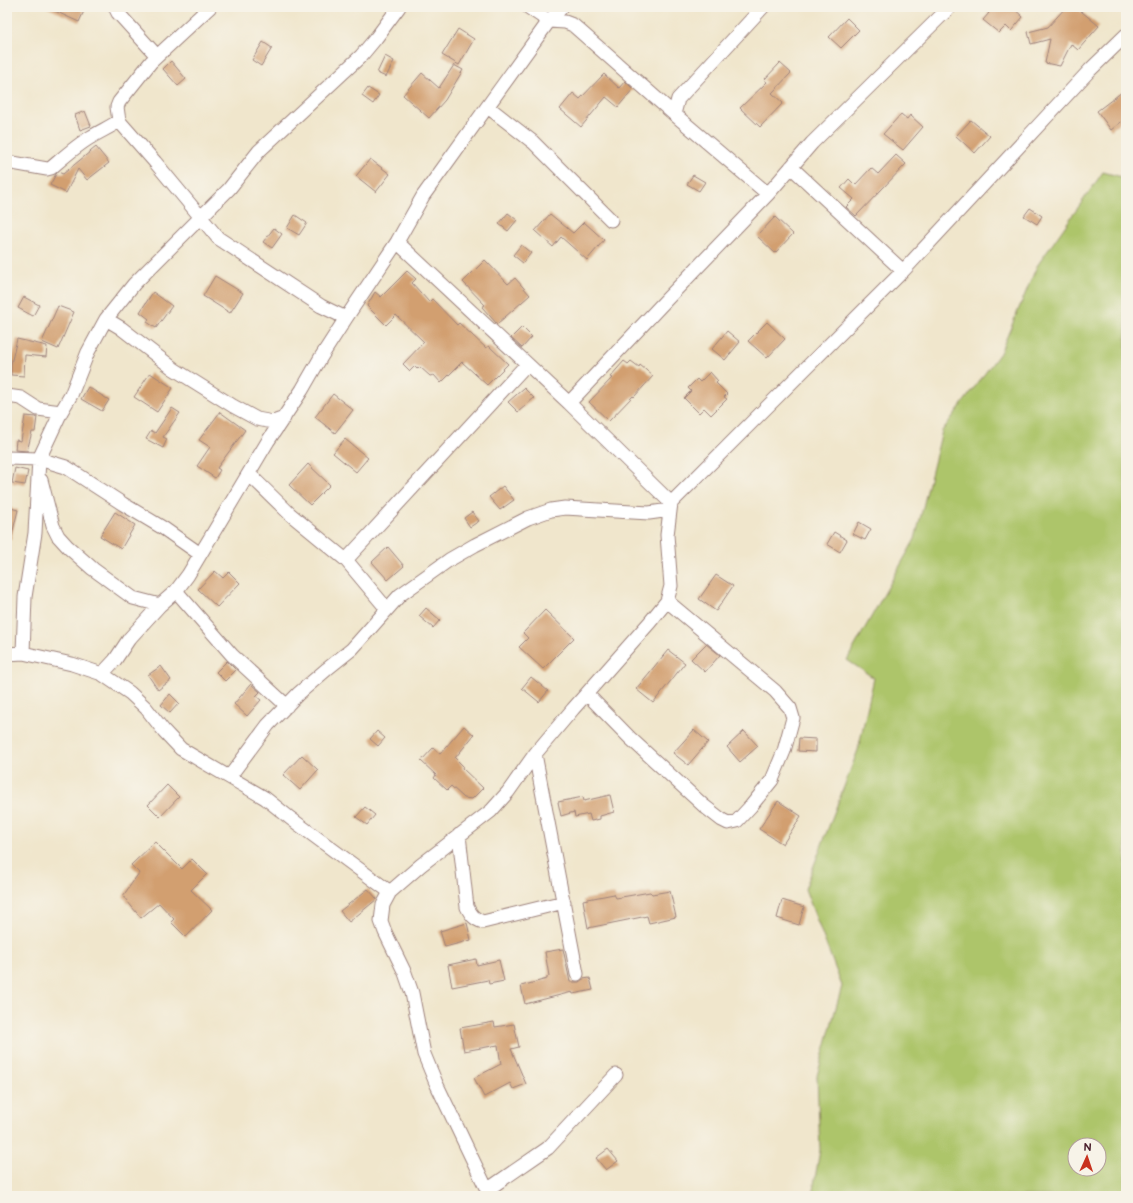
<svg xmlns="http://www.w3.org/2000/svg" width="1133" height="1203" font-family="'Balsamiq Sans',sans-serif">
<rect width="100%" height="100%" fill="#f7f3e8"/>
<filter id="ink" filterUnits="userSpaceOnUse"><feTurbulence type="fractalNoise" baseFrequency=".025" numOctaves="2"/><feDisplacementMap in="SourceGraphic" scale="8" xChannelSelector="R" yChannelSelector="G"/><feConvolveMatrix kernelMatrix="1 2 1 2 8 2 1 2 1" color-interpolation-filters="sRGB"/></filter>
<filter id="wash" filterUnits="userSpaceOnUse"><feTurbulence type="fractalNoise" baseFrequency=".012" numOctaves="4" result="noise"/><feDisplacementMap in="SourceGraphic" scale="16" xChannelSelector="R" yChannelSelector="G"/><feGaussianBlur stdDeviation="0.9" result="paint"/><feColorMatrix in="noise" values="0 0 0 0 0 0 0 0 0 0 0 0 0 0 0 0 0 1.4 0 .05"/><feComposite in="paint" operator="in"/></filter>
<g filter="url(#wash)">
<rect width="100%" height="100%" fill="#f0e6cc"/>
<path fill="#adc56b" stroke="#7c724b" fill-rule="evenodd" d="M1103 172 1122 177 1126 173V1196H812L820 1150 817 1076 842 986 805 889 858 750 874 678 847 660 915 539 942 431 1000 353 1037 266ZM1075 1145H1099V1169H1075Z"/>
<g id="blocks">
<path fill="#d29f6f" d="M46 7H77L84 11 79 22Z
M982 7H1012L1023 17 1011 31 1006 26 999 33 983 20 989 13Z
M1066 7H1076L1099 26 1078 50 1071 44 1060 66 1045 63 1050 39 1031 44 1028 32 1048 27Z
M847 18 859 30 841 48 829 37Z
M458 29 474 39 459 65 442 55Z
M263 42 272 48 261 66 252 60Z
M385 56 394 61 386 77 377 73Z
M171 61 186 79 178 86 163 69Z
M780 63 791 73 772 93 783 103 760 127 740 108 767 82 764 80Z
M454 65 463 70 445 100 429 118 403 95 422 73 439 88Z
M604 74 619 88 625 81 633 89 618 107 606 97 581 127 560 109 573 93 580 99Z
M368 88 379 95 373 104 362 96Z
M1122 92 1126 97V118L1111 130 1097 111Z
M85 111 91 126 80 130 75 115Z
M901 114 907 119 910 115 923 127 903 150 883 134Z
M971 120 990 136 975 153 956 136Z
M96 147 109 163 87 180 78 169 66 193 50 185 56 174 58 172 63 174Z
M896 155 906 164 856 216 846 207 854 199 841 188 849 179 855 185 871 168 878 174Z
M370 159 390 174 376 192 356 176Z
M693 175 705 182 699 191 687 184Z
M1030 208 1042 216 1037 224 1024 216Z
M508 213 517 220 508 231 499 224Z
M550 214 573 233 584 222 604 240 587 260 561 237 553 247 535 231Z
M295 215 307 223 299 235 287 228Z
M775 217 793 234 775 253 757 236Z
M274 228 282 234 272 248 263 242Z
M521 245 531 253 523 263 513 255Z
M485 260 508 284 515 278 530 295 497 324 482 307 485 305 463 282Z
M407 271 416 279 412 283 429 302 432 299 457 325 459 323 486 348 489 346 508 364 487 385 462 362 441 383 434 375 430 376 420 367 418 369 415 366 410 371 403 364 424 342 396 315 386 325 367 306 375 292 381 297Z
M215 276 243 293 230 313 203 296Z
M153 292 172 306 156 328 147 322 149 319 140 312Z
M24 297 39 305 33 316 18 308Z
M58 306 74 312 58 349 42 342Z
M767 322 785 339 767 358 748 341Z
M522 327 532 337 522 348 511 338Z
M727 331 740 342 725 360 712 349Z
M17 339 47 346 46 357 25 355 24 376 11 375V364Z
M624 361 628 364 631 361 639 367 640 365 653 376 634 397 633 396 609 421 589 402 612 378 610 377Z
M710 372 718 381 716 383 727 394 724 397 727 399 711 415 704 408 699 413 684 398 691 391 688 388 697 379 700 382Z
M150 373 173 388 157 412 134 397Z
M88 387 109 400 102 411 81 399Z
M524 388 534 398 518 412 508 402Z
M333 394 353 410 335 433 315 417Z
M172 408 180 413 163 437 167 439 163 448 146 439 151 431 155 433Z
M220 412 245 430 217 468 220 470 215 478 197 466 210 447 199 440Z
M25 416 37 417 35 432H32L27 451 15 450 16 440 21 441Z
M345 439 368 458 356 472 333 453Z
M308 464 330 485 310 505 289 485Z
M15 468 28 471 25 485 12 483Z
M503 486 514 500 500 510 489 497Z
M7 507 18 510 11 539 7 538Z
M115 512 135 525 121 549 100 536Z
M472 512 479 521 470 527 464 518Z
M859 522 871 529 865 540 853 534Z
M834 532 847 540 840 552 827 544Z
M388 547 404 566 388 580 372 562Z
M215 571 223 578 229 572 240 583 217 607 198 589Z
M716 575 733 586 716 611 699 599Z
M426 608 440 620 433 628 419 616Z
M545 610 574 638 543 669 519 647 528 638 523 633Z
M706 644 720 655 705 672 691 659Z
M668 650 685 663 653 703 636 689Z
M227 661 236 670 225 681 216 672Z
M161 666 171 680 158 690 148 675Z
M531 677 548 691 539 702 522 688Z
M251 684 260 692 256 696 261 700 247 716 234 704Z
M170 694 179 703 170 713 161 705Z
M464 726 474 735 455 758 463 766 462 768 483 788 472 799 464 798 451 786 447 790 434 778 436 775 421 761 433 748 440 754Z
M694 730 708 742 688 765 673 753Z
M377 731 385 738 378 746 370 739Z
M744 731 758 746 740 762 727 747Z
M799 738 816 739V752L798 751Z
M302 755 318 770 300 790 283 775Z
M167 785 179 797 160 817 148 805Z
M610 795 614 812 600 816V819L591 821 589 814 575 817 574 812 561 816 558 802 583 797 584 801Z
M778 801 801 816 783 844 759 829Z
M365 807 375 815 367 825 356 817Z
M155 842 182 869 192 859 207 874 191 890 212 910 186 937 171 922 174 919 159 903 141 918 123 896 139 873 131 865Z
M368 889 377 899 349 922 340 911Z
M670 891 676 917 649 923 647 916 588 928 583 900 614 894 616 898 650 892 652 894Z
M782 900 804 907 799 925 777 918Z
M467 923 471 940 445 947 440 931Z
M563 949 570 982H579L583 979 590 978 593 990 573 994 572 992 525 1004 521 986 547 979V977L549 976 545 952Z
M476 959 477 965 499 960 504 981 489 984 488 980 452 987 448 965Z
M494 1022 495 1027 514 1024 519 1047 511 1049 526 1084 513 1089 510 1083 484 1097 474 1078 501 1064 498 1045 464 1051 460 1028Z
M608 1149 618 1161 606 1170 596 1158Z"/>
</g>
</g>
<g filter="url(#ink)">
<use href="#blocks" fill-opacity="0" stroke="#9d827c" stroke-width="1"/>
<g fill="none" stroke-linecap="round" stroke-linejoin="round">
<defs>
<path id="minor" d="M115 7 118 13 157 56
M210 7 151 62 119 102 117 107 119 121 155 162 218 238 321 306 346 318
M528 7 549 21 565 22 573 25 674 114 768 194
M488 107 533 142 611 220
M674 114 678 99 763 7
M7 162 47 169 51 168C64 157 77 145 91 137 101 131 110 127 119 121
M791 167 903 271
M397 242 569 403 671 503
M106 319 121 328 174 369 233 406 257 419 273 422 284 418
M7 396 21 398 38 409 61 412
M569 403 668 298 768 194 812 143 950 7
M7 458 39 459 66 467 123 504 163 528 200 554
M249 474 290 514 346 560 387 609
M41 480 53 526 58 536 68 547 93 569 133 598 160 605
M346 560 527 364
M176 591 232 655 287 706
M23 653 25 597 35 533 39 459 61 412 71 395 88 352 101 328 106 319 134 284 229 189 259 151 361 56 376 38 399 7
M7 654 23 653 72 664 102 674 130 693 146 708 164 731 181 749 265 798 290 818 390 892
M102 674 115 660 129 639 160 605 176 591 188 575 268 441 302 390 321 357 346 318 397 242 423 196 549 21 562 7
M587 694 630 738 704 806 722 820 728 823 737 821 751 806 772 780 784 751 793 718 790 708 775 691 667 601
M535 754 577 974
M230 776 268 725 298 694 327 669 352 649 400 595 449 560 475 545 528 518 551 510 565 508 649 513 670 510
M459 835 467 907C471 915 474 919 483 922L564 902
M487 1190 548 1148 616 1075
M490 1196 436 1083 424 1054 412 993 405 973 385 932 381 921 383 905 390 892 421 865 491 811 508 792 535 754 573 709 650 622 667 601 671 586 667 535 671 503 903 271 1090 70 1126 35"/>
</defs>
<use href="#minor" stroke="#9d827c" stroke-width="15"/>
<use href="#minor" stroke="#fff" stroke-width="13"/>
</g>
</g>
<rect width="1133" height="1203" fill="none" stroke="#f7f3e8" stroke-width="24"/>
<g transform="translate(1087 1157) rotate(3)"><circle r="19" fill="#f7f3e8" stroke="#b29e9c"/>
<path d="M0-3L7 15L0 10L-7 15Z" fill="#c8321e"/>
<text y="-6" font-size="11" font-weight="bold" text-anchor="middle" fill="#4a1f2b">N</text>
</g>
</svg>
